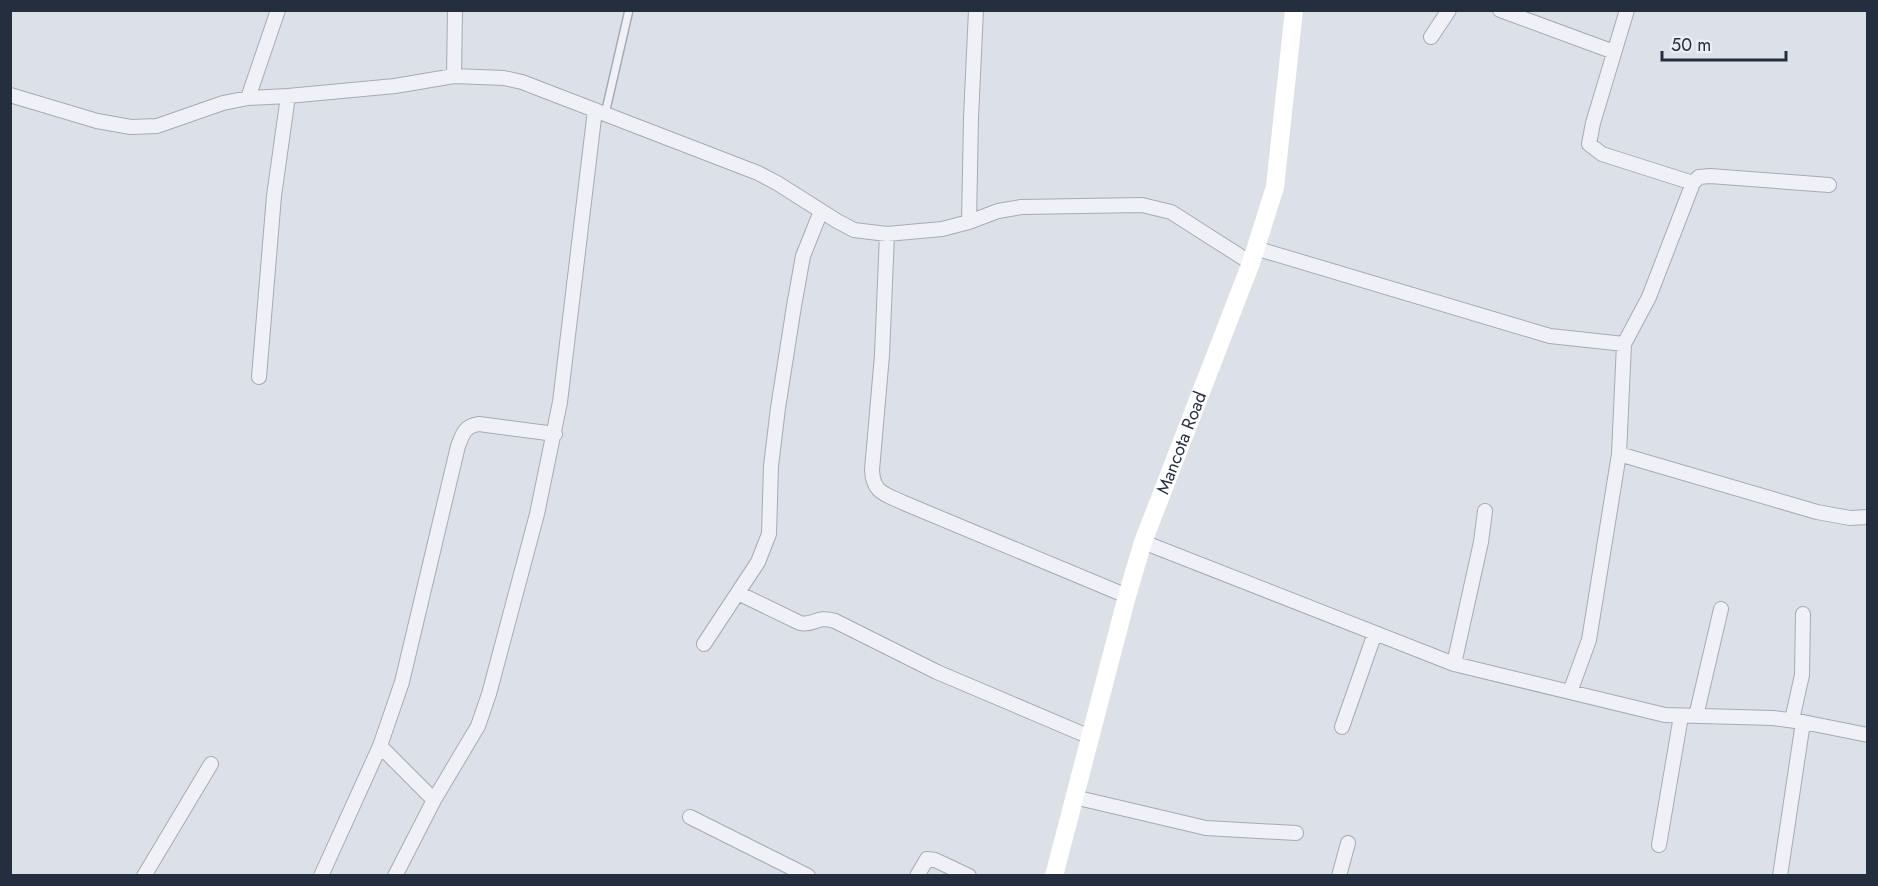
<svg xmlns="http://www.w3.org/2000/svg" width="1878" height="886" font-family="Jost,sans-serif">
<rect width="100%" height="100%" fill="#dce1e8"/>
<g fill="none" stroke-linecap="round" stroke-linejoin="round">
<defs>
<path id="service" d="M605 114 629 10"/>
<path id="minor" d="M1500 10 1614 52
M1627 10 1593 123 1589 144 1602 154 1693 183
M1431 37 1449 10
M454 76 455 10
M10 95 97 121 131 127 157 126 223 103 248 98 288 96 395 86 454 76 504 78 522 82 758 173 777 183 837 221 854 230 887 234 942 229 969 222 998 211 1021 207 1142 205 1171 212 1251 263
M248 98 278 10
M969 222 971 118 976 10
M887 234 882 355 872 470C873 493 885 494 904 503L1127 596
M1255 248 1550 336 1624 344 1649 297 1693 183 1699 177 1710 176 1829 185
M259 377 274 196 288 96
M1619 454 1817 512 1850 518 1868 517
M1143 542 1454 664 1665 715 1773 718 1803 722 1868 735
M738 593 800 623C815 626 816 615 835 621L937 672 1090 737
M704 644 758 562 769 534 771 466 778 408 794 306 803 256 821 211
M1454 664 1481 542 1485 511
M1570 692 1589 640 1619 454 1624 344
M1696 716 1721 609
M1792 720 1802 675 1803 614
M1342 727 1375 633
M1074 797 1206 828 1296 833
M434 800 478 726 489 694 537 514 560 402 595 110
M690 817 808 876
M1659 845 1681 716
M144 876 211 764
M321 876 380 746
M395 876 434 800 380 746 402 682 458 446C463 433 465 426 479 424L555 434
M917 876 927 859 935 860 969 876
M1339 876 1348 843
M1780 876 1803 722"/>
</defs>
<use href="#service" stroke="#a5abb5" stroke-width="10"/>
<use href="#minor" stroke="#a5abb5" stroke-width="16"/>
<use href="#service" stroke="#eff1f6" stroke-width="7"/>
<use href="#minor" stroke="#eff1f6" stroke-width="14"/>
<path stroke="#fff" stroke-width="18" id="s1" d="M1054 876 1127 596 1143 542 1251 263 1275 187 1294 10"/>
</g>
<g text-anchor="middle" stroke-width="4.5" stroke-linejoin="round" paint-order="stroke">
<g font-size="18" fill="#252e3f" stroke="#ebeff5">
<text dy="6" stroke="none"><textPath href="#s1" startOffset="452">Mancota Road</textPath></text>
</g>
</g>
<rect width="1878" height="886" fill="none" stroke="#252e3f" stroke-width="24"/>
<path d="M1662 51v9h124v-9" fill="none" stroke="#252e3f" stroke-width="3"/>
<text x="1671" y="51" font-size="18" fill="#252e3f" stroke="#ebeff5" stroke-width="4.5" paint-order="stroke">50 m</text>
</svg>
